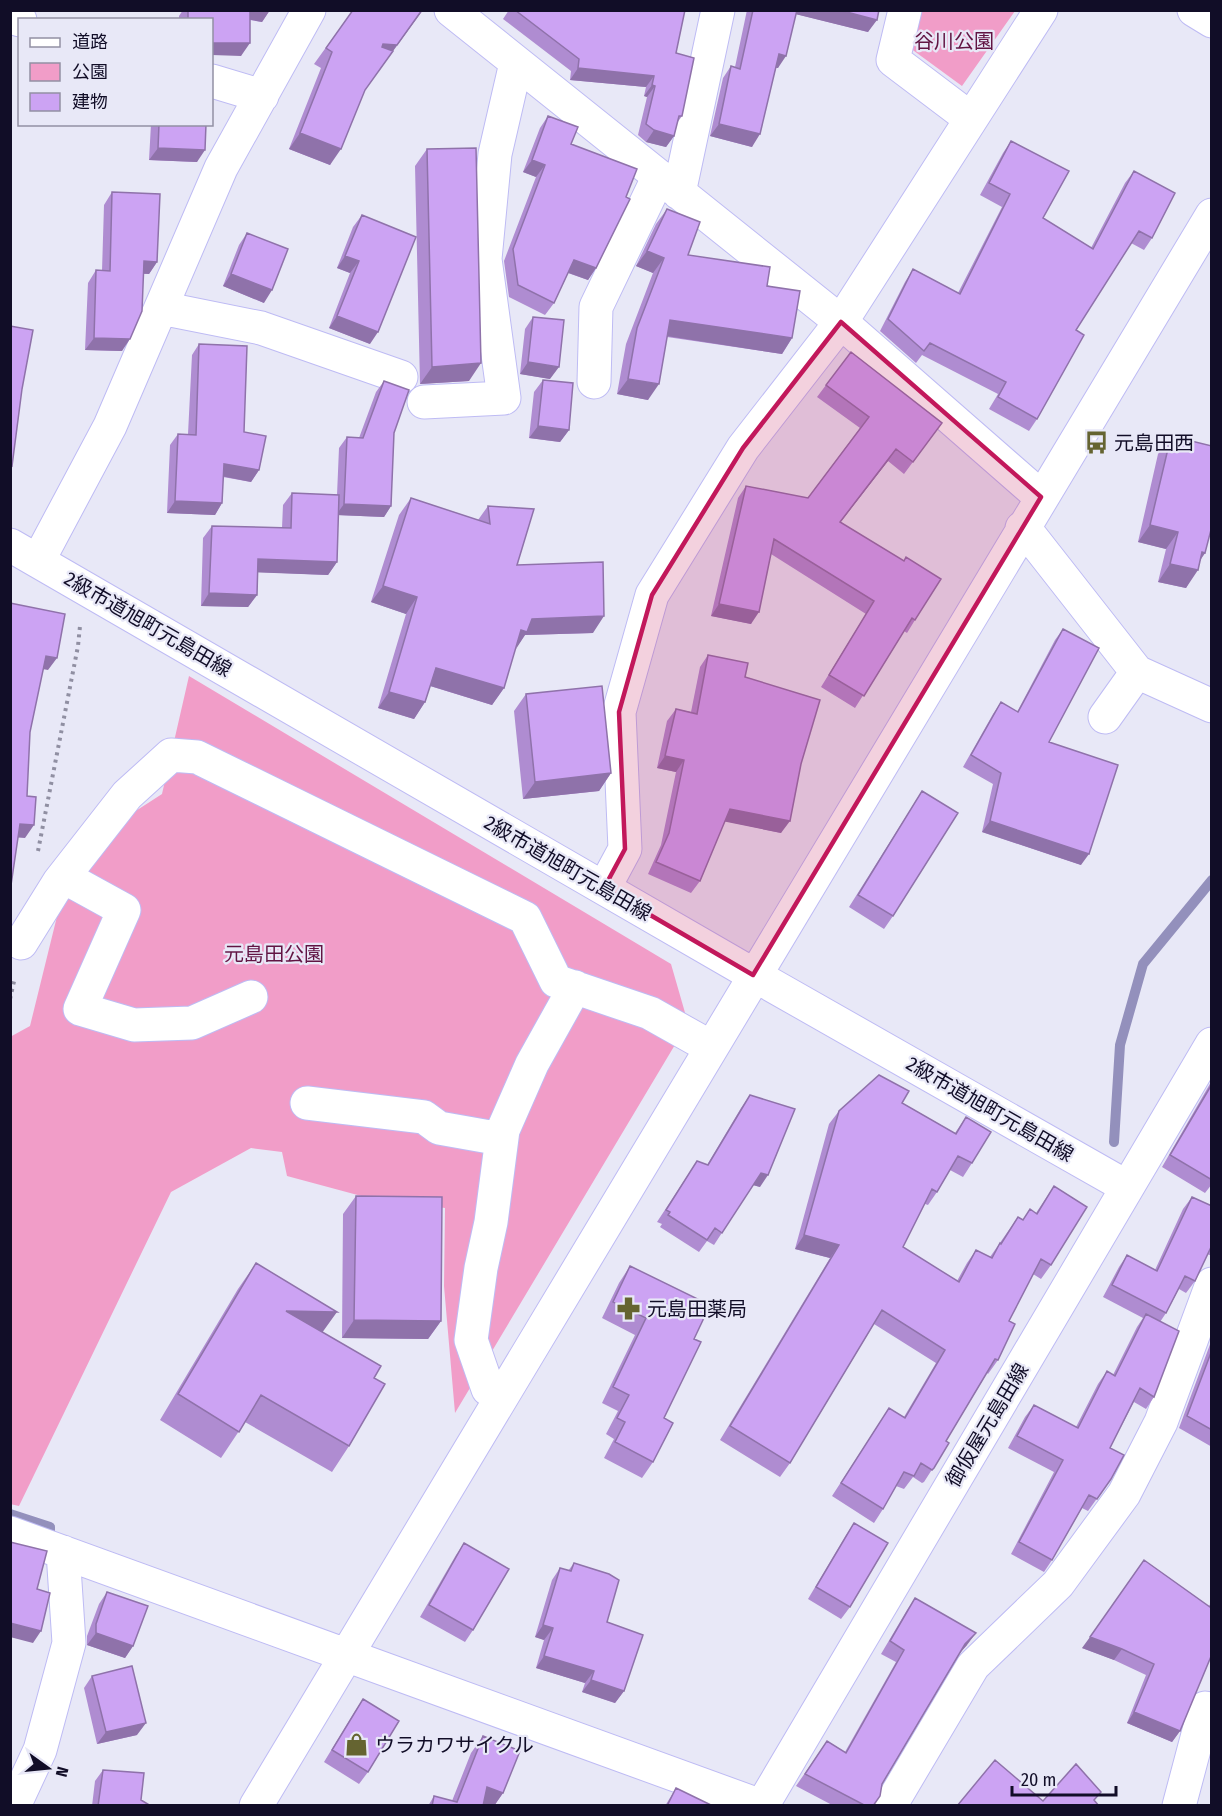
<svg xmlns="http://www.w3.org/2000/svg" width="1222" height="1816" font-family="'Fira Sans Condensed','Noto Sans JP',sans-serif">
<rect width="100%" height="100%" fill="#e8e8f7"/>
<path fill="#f19dc8" d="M920 11H1015L962 86 910 48Z
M189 676 671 964 688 1023 455 1413 444 1286 445 1208 365 1197 287 1176 282 1152 251 1148 171 1192 19 1506 10 1504V1037L30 1026 64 888 114 825 162 794Z"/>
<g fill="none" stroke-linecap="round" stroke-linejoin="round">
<path stroke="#9390bc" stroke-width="10" d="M1114 1142 1120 1045 1143 964 1212 880
M10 1514 50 1527V1542"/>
<defs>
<path id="minor" d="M451 10 841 322 1041 497
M905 10 893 60 971 119
M1194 10 1212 21
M10 17 20 20
M212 81 262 96
M679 193 718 10
M161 308 261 328 401 377
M594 382 596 307 659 176
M424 402 504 398 485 259 495 154 516 63
M1022 528 1032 538 1137 672 1212 706
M10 545 740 967 1127 1187
M38 561 110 426 221 168 309 10
M1105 717 1137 672
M64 877 124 910 80 1009 134 1025 192 1023 251 997
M604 888 625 849 619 712 652 595 743 448 841 322 1041 10
M21 943 59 882 127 795 171 755 197 757 525 918 556 981 650 1013 698 1040
M307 1103 424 1117 439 1128 501 1139
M488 1389 471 1340 481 1268 491 1222 503 1130 532 1064 575 987
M10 1533 761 1806
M14 1806 40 1750 69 1643 63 1552
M256 1806 1212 215
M762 1806 1212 1044
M890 1806 973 1666 1058 1584 1124 1494 1161 1422 1212 1284
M1179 1806 1205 1708"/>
</defs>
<use href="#minor" stroke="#bebbf4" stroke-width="35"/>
<path stroke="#908fa2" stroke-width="4" stroke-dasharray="3 4.5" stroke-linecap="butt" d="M38 851 78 646 80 626
M10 999 15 977"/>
<use href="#minor" stroke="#fff" stroke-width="33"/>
</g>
<path fill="#af8cd1" d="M183 10H270L262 22 250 20 241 56 212 20H179V16Z
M353 10 364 91 330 165 289 149 321 68 314 64Z
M509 10H685L676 53 682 116 677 123 674 136 666 147 646 142 638 135 647 97 644 96 646 87 570 80 571 71 503 19Z
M747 10H879L868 32 796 14 778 68H776L752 147 710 136 723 78 731 66 735 67Z
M548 116 571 144 596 268 588 280 568 273 554 303 545 315 509 297 504 261 536 177 523 172 540 128Z
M151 124H206L197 162 149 160Z
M1011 141 1043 218 1091 248 1125 183 1134 171 1152 238 1144 250 1131 243 1076 330 1037 419 1029 431 989 409 998 394 922 355 916 363 880 331 905 282 913 269 958 293 1002 207 980 195 1003 153Z
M427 149 469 381 420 384 415 166Z
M112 192 157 262 149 274H144L122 351 85 350 88 283 96 270 102 271 104 205Z
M667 209 688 255 767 286 792 338 782 354 667 337 648 400 617 394 626 344 653 273 636 266 656 224Z
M362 215 370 344 329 328 350 273 337 268 353 227Z
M247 233 264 303 223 286 239 245Z
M533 317 550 379 520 374 525 329Z
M199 344 244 432 259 470 251 482 223 477 222 503 215 515 167 513 170 445 178 434H188L192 355Z
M543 380 569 430 560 442 529 438 534 392Z
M384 381 394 433 391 506 384 517 338 515 337 562 328 575 258 572 257 595 248 607 201 606 203 538 212 526 282 528 283 505 292 493 337 495 339 448 347 437 359 438 376 392Z
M826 385 942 423 904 474 888 461 840 523 915 620 907 633 904 631 855 708 821 687 866 614 771 554 751 624 711 616 738 498 746 486 808 498 860 428 817 397Z
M1171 436 1205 553 1201 559 1186 588 1158 582 1166 549 1138 542 1158 454Z
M411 498 478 520 488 506 517 565 593 633 525 635 515 649 504 688 492 705 430 686 425 702 414 719 378 708 406 614 371 602 399 515Z
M1063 629 1049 742 1081 865 982 832 993 784 963 767 993 714 1001 702 1017 712 1055 640Z
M708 655 745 677 801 764 781 833 725 821 700 881 691 893 648 874 661 845 676 772 657 768 667 721 676 709 691 712 700 667Z
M526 694 611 773 599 791 523 799 514 711Z
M922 791 893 916 884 929 849 907Z
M1211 1082 1212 1184 1205 1193 1162 1167Z
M750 1095 760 1187 753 1185 714 1245 707 1241 699 1252 660 1227 662 1224 657 1222 697 1161 707 1165 741 1108Z
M902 1103 955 1133 966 1117 972 1163 963 1177 950 1170 937 1192 928 1205 925 1204 903 1247 957 1281 967 1263 976 1250 990 1257 1018 1217 1023 1220 1036 1213 1054 1186 1051 1265 1041 1279 1033 1274 1009 1321 998 1360 988 1374 987 1373 946 1441 949 1443 924 1482 922 1483 913 1477 904 1489 896 1486 883 1509 874 1523 832 1496 889 1408 904 1417 936 1363 874 1324 790 1463 780 1477 720 1440 830 1258 795 1249 829 1124 839 1111Z
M356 1196 441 1321 428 1339 342 1338 343 1214Z
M1192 1197 1212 1206V1256L1207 1254 1195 1281 1186 1293 1179 1289 1166 1313 1160 1322 1154 1397 1146 1409 1134 1402 1110 1448 1111 1479 1088 1511 1082 1508 1052 1560 1044 1572 1011 1554 1054 1472 1008 1448 1025 1417 1034 1405 1076 1427 1098 1384 1107 1371 1113 1375 1137 1327 1143 1318 1103 1297 1119 1267 1127 1255 1155 1270 1183 1209Z
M256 1263 323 1332 374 1378 349 1446 332 1472 245 1422 221 1458 160 1420 238 1289Z
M630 1266 694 1339 664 1418 653 1462 642 1478 604 1458 614 1439 606 1434 618 1411 602 1403 635 1335 602 1318 619 1283Z
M1212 1339V1447L1179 1428Z
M854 1523 850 1607 841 1619 808 1599 846 1535Z
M464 1543 473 1630 465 1642 420 1617 456 1555Z
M574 1563 607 1622 624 1691 615 1703 582 1692 585 1683 536 1668 544 1640 535 1637 552 1580 560 1568 568 1571Z
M107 1592 133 1646 125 1658 87 1645V1636L99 1604Z
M915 1598 967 1645 960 1653 882 1784 873 1806H834L796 1786 827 1741 845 1752 896 1662 881 1654 907 1610Z
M1212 1601V1657L1211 1656 1180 1731 1172 1742 1127 1723 1146 1675 1114 1660 1082 1648 1209 1606Z
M92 1676 137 1735 97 1744 84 1688Z
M363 1699 368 1772 359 1784 324 1762 355 1711Z
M483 1736 503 1793 494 1806H428L434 1796 452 1801 471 1753Z
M103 1770 141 1800 151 1806H92L95 1781Z
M676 1788 713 1806H665Z"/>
<path fill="#8f72aa" d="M246 10H270L262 22 241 18Z
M423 10 353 106 383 44Z
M792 10H839L877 20 868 32 791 13Z
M212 43H250L241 56 212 55Z
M779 54 786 56 778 68 771 67Z
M578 68 654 76 646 87 570 80Z
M652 85 655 86 647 97 644 96Z
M719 124 760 134 752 147 710 136Z
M654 130 674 136 666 147 646 142Z
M300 133 341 149 330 165 289 149Z
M158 148 205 150 197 162 149 160Z
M532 160 545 165 536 177 523 172Z
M647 251 664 258 653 273 636 266Z
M345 256 359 261 350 273 337 268Z
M574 260 596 268 588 280 566 272Z
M144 261 157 262 149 274 136 273Z
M231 274 272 290 264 303 223 286Z
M337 316 378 332 370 344 329 328Z
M670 320 792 338 782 354 660 335Z
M94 338 130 339 122 351 85 350Z
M528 362 559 367 550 379 520 374Z
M481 363 469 381 420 384 432 367Z
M628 379 659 384 648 400 617 394Z
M538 426 569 430 560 442 529 438Z
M896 449 888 461 831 534 840 522Z
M224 464 259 470 251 482 216 475Z
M175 501 222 503 215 515 167 513Z
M344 504 391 506 384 517 336 515Z
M1150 525 1178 532 1166 549 1138 542Z
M1202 552 1205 553 1194 569 1198 570 1186 588 1158 582 1170 564Z
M258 559 337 562 328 575 250 572Z
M383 586 417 597 406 614 371 602Z
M209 593 257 595 248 607 201 606Z
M719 604 759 612 751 624 711 616Z
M604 616 593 633 525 635 516 649 521 630 532 619Z
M46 656 57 658 48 670 37 668Z
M436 668 504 688 492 705 424 684Z
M389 692 425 702 414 719 378 708Z
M665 756 684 760 676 772 657 768Z
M611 773 599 791 523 799 535 782Z
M730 809 790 821 781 833 722 821Z
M990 821 1089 854 1081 865 982 832Z
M20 824 34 825 25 838 11 837Z
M761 1173 768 1175 760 1187 753 1185Z
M804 1235 839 1245 830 1258 795 1249Z
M286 1311 337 1312 319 1337Z
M354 1320 441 1321 428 1339 342 1338Z
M10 1623 41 1631 33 1643 10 1637Z
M543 1625 553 1628 544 1640 535 1637Z
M96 1633 133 1646 125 1658 87 1645Z
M976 1633 967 1645 957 1656 965 1644Z
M1090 1637 1122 1649 1114 1660 1082 1648Z
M544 1656 594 1671 585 1683 536 1668Z
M591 1680 624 1691 615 1703 582 1692Z
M1134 1712 1180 1731 1172 1742 1127 1723Z
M146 1723 137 1735 97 1744 106 1732Z
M487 1787 503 1793 494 1806H479Z"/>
<path fill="#cca3f3" stroke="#8f72aa" stroke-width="1.5" d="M188 10H250V43H212V20H188Z
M353 10H422L397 45 383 44 382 47 393 51 365 90 341 149 300 133 332 52 326 48Z
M515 10H685L676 53 694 58 682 116H679L674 136 654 130 646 124 655 86 652 85 654 76 578 68 579 59Z
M753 10H797L786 56 779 54 760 134 719 124 731 66 740 69Z
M839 10H879L877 20Z
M548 116 578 127 571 144 637 169 626 197 630 199 596 268 574 260 554 303 518 285 513 249 545 165 532 160Z
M159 124H206L205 150 158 148Z
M1011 141 1069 171 1043 218 1093 249 1134 171 1175 193 1152 238 1139 231 1076 330 1084 335 1037 419 998 397 1006 382 930 343 924 351 888 319 913 269 960 294 1010 194 989 183Z
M476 148 481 363 432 367 427 149Z
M112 192 160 194 157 262 144 261 142 311 130 339 94 338 96 270 110 271Z
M667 209 700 222 688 255 770 267 767 286 800 291 792 338 670 320 659 384 628 379 637 328 664 258 647 251Z
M362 215 416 237 378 332 337 316 359 261 345 256Z
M247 233 288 249 272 290 231 274Z
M533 317 564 320 559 367 528 362Z
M10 326 33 330 22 389 12 466 10 465Z
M199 344 247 346 244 432 266 436 259 470 224 464 222 503 175 501 178 434 196 435Z
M851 352 942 423 913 462 896 449 840 522 904 561 906 557 941 579 915 620 912 618 864 696 829 675 874 601 774 539 759 612 719 604 746 486 808 498 869 417 826 385Z
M543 380 573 383 569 430 538 426Z
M384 381 409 390 394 433 391 506 344 504 347 437 363 438Z
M1171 436 1212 446V526L1205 553 1202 552 1198 570 1170 564 1178 532 1150 525Z
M292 493 339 495 337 562 258 559 257 595 209 593 212 526 291 528Z
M411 498 490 524 488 506 534 509 517 565 603 562 604 616 532 619 527 632 521 630 504 688 436 668 425 702 389 692 417 597 383 586Z
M10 603 65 614 57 658 46 656 30 732 27 796 36 797 34 825 20 824 10 892Z
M1063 629 1099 648 1049 742 1118 765 1089 854 990 821 1001 773 971 755 1001 702 1018 712Z
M708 655 748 663 745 677 820 700 801 764 790 821 730 809 700 881 656 862 669 833 684 760 665 756 676 709 697 714Z
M602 686 611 773 535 782 526 694Z
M922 791 958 813 893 916 858 895Z
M879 1075 909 1091 902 1103 956 1134 966 1117 991 1132 972 1163 958 1156 937 1192 932 1189 903 1247 959 1282 976 1250 992 1258 1000 1243 1001 1244 1018 1217 1023 1220 1030 1209 1037 1214 1054 1186 1087 1207 1051 1265 1041 1259 1009 1321 1015 1324 998 1360 995 1359 946 1441 949 1443 934 1468 932 1470 921 1463 914 1476 904 1472 883 1509 841 1483 889 1408 905 1418 945 1350 882 1310 790 1463 730 1426 839 1245 804 1235 839 1111Z
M1212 1084V1180L1170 1155Z
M750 1095 795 1109 768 1175 761 1173 722 1233 715 1228 707 1240 668 1215 670 1212 666 1210 697 1161 708 1165Z
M356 1196 442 1197 441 1321 354 1320Z
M1192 1197 1212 1206V1245L1195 1281 1185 1276 1166 1313 1112 1285 1127 1255 1157 1271Z
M256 1263 337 1312 286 1311 381 1366 374 1378 385 1384 349 1446 261 1395 239 1432 178 1394Z
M630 1266 710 1305 694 1339 701 1342 664 1418 673 1423 653 1462 615 1442 625 1422 617 1418 629 1395 613 1387 646 1318 613 1302Z
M1146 1314 1179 1331 1154 1397 1140 1388 1110 1448 1124 1455 1111 1479 1097 1499 1089 1495 1052 1560 1019 1542 1063 1460 1017 1436 1034 1405 1078 1428 1107 1371 1115 1376Z
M1212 1350V1430L1187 1416Z
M854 1523 888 1543 850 1607 816 1587Z
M10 1542 47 1551 37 1589 50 1593 41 1631 10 1623Z
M464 1543 509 1569 473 1630 429 1605Z
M1144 1560 1210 1607 1212 1605V1654L1180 1731 1134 1712 1154 1664 1122 1649 1090 1637Z
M574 1563 609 1574 619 1580 607 1622 643 1635 624 1691 591 1680 594 1671 544 1656 553 1628 543 1625 560 1568 571 1571Z
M107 1592 148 1606 133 1646 96 1633V1624Z
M915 1598 976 1633 965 1644 882 1784 880 1796 873 1806H866L805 1774 827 1741 846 1753 904 1650 890 1641Z
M132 1666 146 1723 106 1732 92 1676Z
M363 1699 399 1721 368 1772 332 1750Z
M483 1736 520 1751 503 1793 487 1787 483 1806H432L434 1796 457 1802Z
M995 1760 1043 1801 1076 1764 1101 1792 1094 1800 1099 1806H957Z
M103 1770 144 1773 141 1800 151 1806H98Z
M676 1788 713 1806H667Z"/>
<path fill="#c2185b" fill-opacity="0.2" stroke="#c2185b" stroke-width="4.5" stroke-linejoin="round" d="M841 322 1041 497 753 975 604 888 625 849 619 712 652 595 743 448Z"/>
<defs>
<symbol id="bus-bare" viewBox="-9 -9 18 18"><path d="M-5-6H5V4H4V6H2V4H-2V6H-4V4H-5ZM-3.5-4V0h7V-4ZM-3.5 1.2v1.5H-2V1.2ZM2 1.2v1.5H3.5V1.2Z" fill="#656431" stroke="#e8e8f7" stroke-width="2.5" paint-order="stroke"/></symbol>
<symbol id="pharmacy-bare" viewBox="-9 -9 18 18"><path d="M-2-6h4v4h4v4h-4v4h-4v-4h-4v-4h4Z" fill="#656431" stroke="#e8e8f7" stroke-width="2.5" paint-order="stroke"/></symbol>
<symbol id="shop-bare" viewBox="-9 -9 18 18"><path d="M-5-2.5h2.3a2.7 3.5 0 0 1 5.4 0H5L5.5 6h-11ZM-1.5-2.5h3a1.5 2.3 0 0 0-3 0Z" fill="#656431" stroke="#e8e8f7" stroke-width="2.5" paint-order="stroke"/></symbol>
</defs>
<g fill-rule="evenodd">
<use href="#bus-bare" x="1080" y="426" width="33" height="33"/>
<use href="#pharmacy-bare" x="612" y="1292" width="33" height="33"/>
<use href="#shop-bare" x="340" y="1728" width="33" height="33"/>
</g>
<g text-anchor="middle" stroke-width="4.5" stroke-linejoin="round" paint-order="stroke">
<g font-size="20" fill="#611443" stroke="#e8e8f7">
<text x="954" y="48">谷川公園</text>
<text x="274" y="961">元島田公園</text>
</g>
<g font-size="20" fill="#110d27" stroke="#e8e8f7" text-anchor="start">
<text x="1114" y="450">元島田西</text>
<text x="647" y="1316">元島田薬局</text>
<text x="375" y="1752">ウラカワサイクル</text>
</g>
<g font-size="20" fill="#110d27" stroke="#e8e8f7">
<text transform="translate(148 624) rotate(30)" y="7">2級市道旭町元島田線</text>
<text transform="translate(568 868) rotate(30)" y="7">2級市道旭町元島田線</text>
<text transform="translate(990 1109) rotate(30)" y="7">2級市道旭町元島田線</text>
<text transform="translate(987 1425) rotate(-59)" y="7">御仮屋元島田線</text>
</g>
</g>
<rect width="1222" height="1816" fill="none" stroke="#110d27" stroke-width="24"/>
<rect x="18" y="18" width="195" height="108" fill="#e8e8f7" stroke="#9290a4" stroke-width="1.5"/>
<rect x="30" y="38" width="30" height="9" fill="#ffffff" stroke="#9290a4" stroke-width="1.5"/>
<text x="72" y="48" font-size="18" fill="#110d27">道路</text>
<rect x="30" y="63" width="30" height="18" fill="#f19dc8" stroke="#9290a4" stroke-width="1.5"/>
<text x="72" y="78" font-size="18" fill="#110d27">公園</text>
<rect x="30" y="93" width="30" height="18" fill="#cca3f3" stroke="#9290a4" stroke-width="1.5"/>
<text x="72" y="108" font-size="18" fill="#110d27">建物</text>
<g transform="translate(48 1768) rotate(105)" stroke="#e8e8f7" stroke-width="4.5" paint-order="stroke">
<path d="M0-4.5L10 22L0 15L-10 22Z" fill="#110d27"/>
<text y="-9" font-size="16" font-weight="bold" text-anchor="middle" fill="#110d27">N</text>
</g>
<path d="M1012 1786v9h104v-9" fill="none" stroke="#110d27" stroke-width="3"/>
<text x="1021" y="1786" font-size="18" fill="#110d27" stroke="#e8e8f7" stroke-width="4.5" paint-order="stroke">20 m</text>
</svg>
